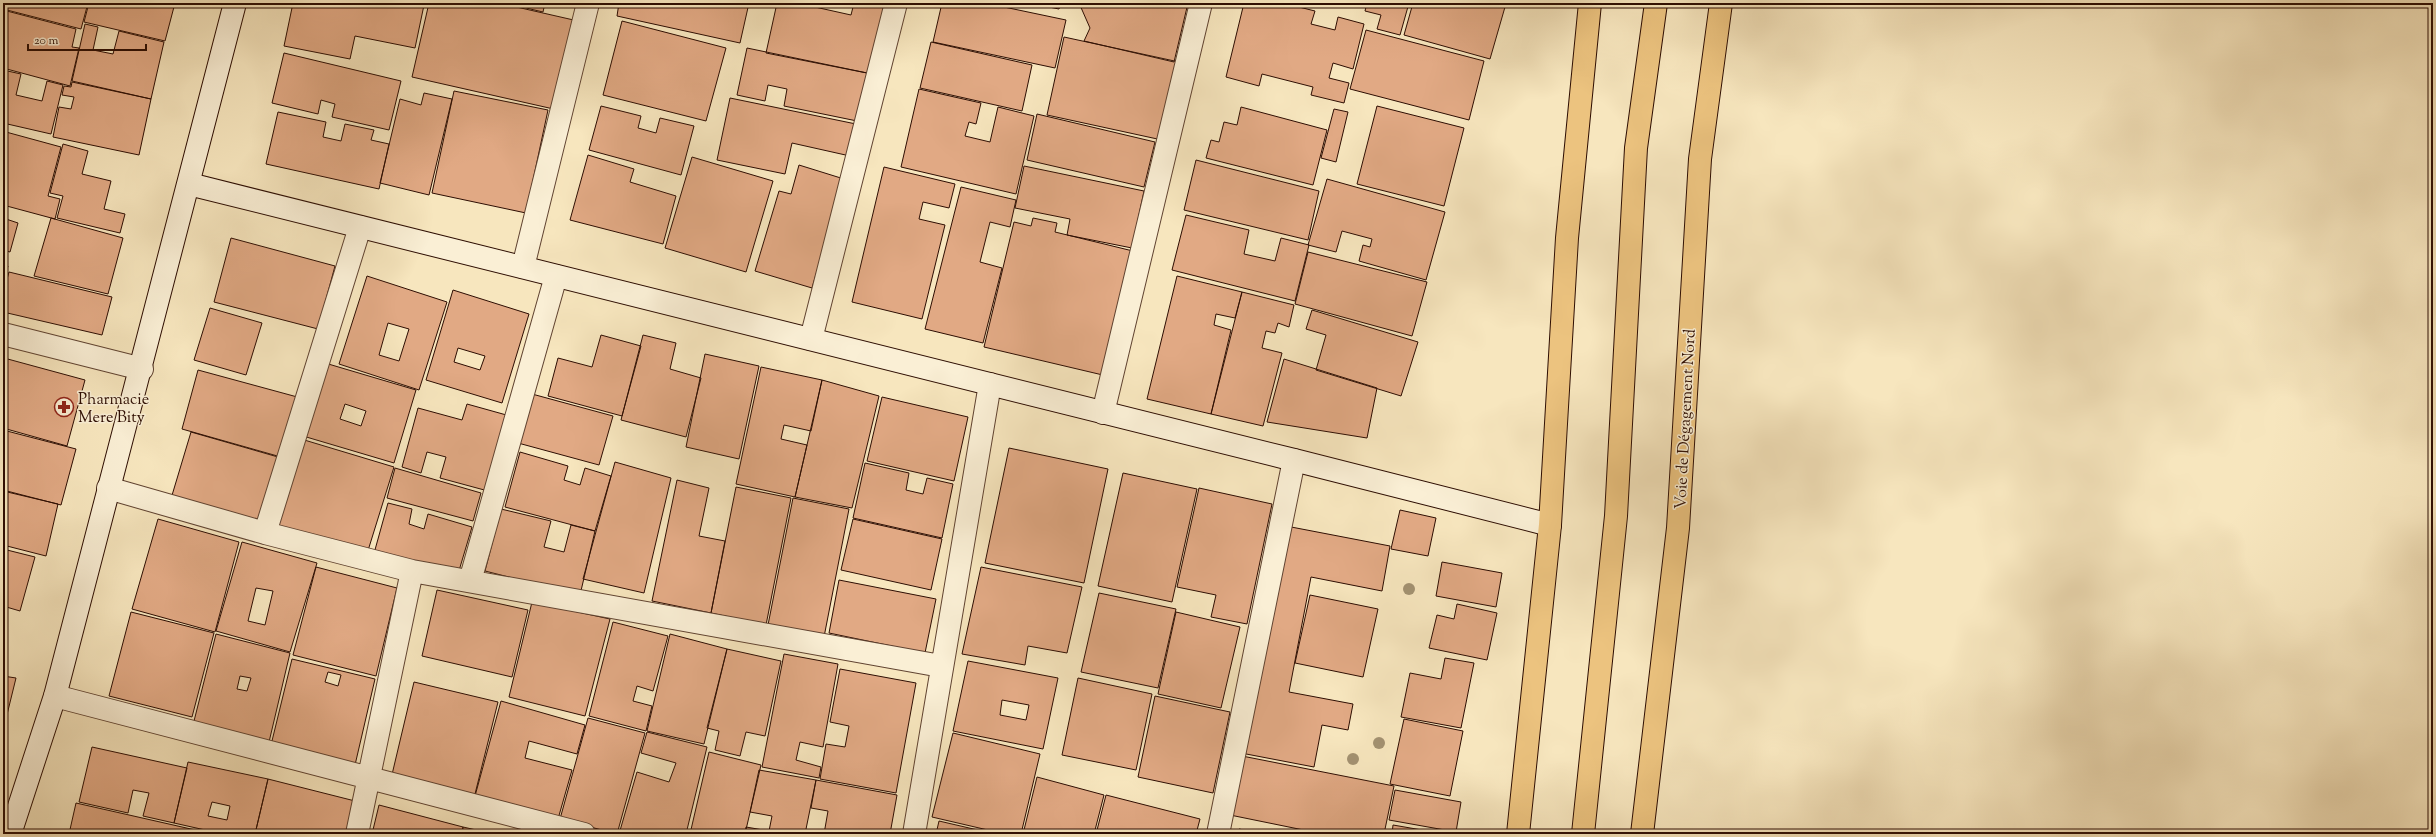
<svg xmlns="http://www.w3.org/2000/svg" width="2436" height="837" font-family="'Sorts Mill Goudy',serif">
<rect width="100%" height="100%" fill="#f7e6be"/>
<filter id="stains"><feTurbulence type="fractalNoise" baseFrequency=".005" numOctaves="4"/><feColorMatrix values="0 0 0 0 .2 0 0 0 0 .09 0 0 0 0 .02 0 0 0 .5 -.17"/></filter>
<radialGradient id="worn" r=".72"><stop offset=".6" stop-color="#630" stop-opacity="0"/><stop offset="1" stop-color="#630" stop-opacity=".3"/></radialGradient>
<path fill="#e1a984" stroke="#2d0d02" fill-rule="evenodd" d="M3 3H88L81 29 3 9Z
M89 3H175L165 41 84 22Z
M293 3H416L424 5 415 48 355 36 350 59 284 46Z
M429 3H499L578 21 558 110 412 77Z
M505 3H545L543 12Z
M619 3H749L740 43 617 16Z
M777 3H797L851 15 854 3H887L872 74 766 53Z
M942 3H985L1066 20 1055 68 933 42Z
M1029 3H1061L1059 9Z
M1079 3H1188L1174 62 1084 41 1090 28Z
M1244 3H1283L1315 11 1311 24 1335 30 1338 17 1364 24 1353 69 1333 63 1329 78 1349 83 1344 103 1311 95 1313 87 1262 74 1259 86 1226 77Z
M1367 3H1409L1400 35 1377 29 1381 15 1365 11Z
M1413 3 1433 5 1434 3H1491L1505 7 1490 59 1404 35Z
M3 10 76 29 72 47 79 48 70 86 3 68Z
M622 21 726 48 706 121 603 95Z
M85 24 98 27 93 50 113 54 119 31 164 42 151 99 72 81Z
M1366 30 1484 61 1469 120 1350 89Z
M1064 37 1179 62 1162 140 1047 115Z
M931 42 1032 65 1022 111 920 88Z
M747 48 872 74 862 122 784 106 787 89 768 85 765 101 737 95Z
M284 53 401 81 389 130 332 117 335 104 321 100 318 114 272 103Z
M3 70 21 74 16 95 42 101 47 81 63 85 51 134 3 123Z
M72 82 151 99 139 155 53 137 59 107 71 109 74 97 62 95 64 86 71 87Z
M919 89 981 103 976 124 969 122 965 136 990 142 998 107 1034 116 1016 194 901 167Z
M454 91 548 110 526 213 432 193Z
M424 93 452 99 429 195 380 183 400 99 421 105Z
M730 98 856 124 850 156 792 143 785 174 717 160Z
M601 106 641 116 638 128 656 133 660 118 694 126 681 175 589 150Z
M1377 106 1464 128 1444 206 1357 184Z
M1241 107 1327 130 1313 185 1206 158 1211 140 1219 142 1224 122 1237 125Z
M1334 109 1348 112 1336 162 1321 158Z
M278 112 326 122 323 137 341 141 345 124 374 130 371 140 389 144 379 189 266 164Z
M1037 114 1155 142 1144 187 1027 160Z
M6 132 61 147 48 196 60 199 55 219 3 205V142Z
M63 144 88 151 82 174 111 181 104 209 125 214 120 233 57 218 63 196 50 193Z
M588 155 634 169 630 182 676 196 663 244 570 220Z
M692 157 773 181 746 272 665 248Z
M1196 160 1319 191 1308 240 1184 210Z
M799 165 844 179 812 288 755 271 779 191 791 194Z
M1024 166 1144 191 1132 248 1067 235 1070 219 1015 208Z
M884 167 955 184 949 208 923 202 919 219 945 225 922 319 852 302Z
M1327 179 1445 212 1426 280 1359 261 1363 245 1370 247 1372 239 1342 231 1336 252 1308 245Z
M961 187 1016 200 1010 227 990 222 980 262 1002 268 983 343 925 329Z
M1186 215 1249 230 1244 254 1275 261 1281 238 1309 245 1295 301 1172 270Z
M3 218 18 223 10 252 3 250Z
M51 218 123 238 108 294 34 276Z
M1033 218 1057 223 1055 232 1137 252 1107 376 984 347 1014 222 1031 226Z
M231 238 335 266 318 329 214 302Z
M1308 252 1427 282 1412 336 1295 304Z
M3 265 8 266 3 283Z
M9 272 112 297 102 335 3 312V294Z
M367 276 447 302 419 390 339 364ZM388 323 409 329 399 361 379 355Z
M1177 276 1242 292 1235 318 1216 314 1214 325 1231 330 1211 414 1147 399Z
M453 290 529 314 502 403 426 380ZM458 348 485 356 480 370 454 362Z
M1242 292 1294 305 1289 327 1278 323 1275 333 1266 331 1262 348 1282 353 1263 426 1211 414Z
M210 308 262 323 246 375 194 360Z
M1312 310 1418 342 1401 396 1316 370 1326 335 1306 329Z
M601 335 641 346 622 416 548 396 558 358 592 367Z
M643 335 676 343 670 369 701 378 686 437 621 420Z
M705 354 759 366 739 459 686 447Z
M4 358 85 380 67 446 3 428 7 408 3 407Z
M1284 359 1377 388 1367 438 1267 422Z
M325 363 416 390 394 463 303 436ZM345 404 366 411 361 426 340 419Z
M761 367 822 380 811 431 784 425 781 439 807 445 795 497 736 484Z
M198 370 301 398 281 457 182 429Z
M822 380 879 396 852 508 795 497Z
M532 394 613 416 599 465 518 443Z
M882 397 968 417 954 481 867 461Z
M467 404 510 416 488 491 440 478 446 457 427 452 421 473 402 467 418 408 462 420Z
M3 430 76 449 61 505 3 490Z
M191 432 278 457 257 528 170 502Z
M301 439 394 467 366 557 273 529Z
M1009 448 1108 469 1084 583 985 563Z
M520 452 568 466 564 480 580 485 585 468 611 476 595 531 505 507Z
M615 462 671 478 644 593 583 579Z
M865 463 909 473 906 490 923 494 927 478 953 484 942 538 853 518Z
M395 468 481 493 473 521 387 498Z
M1123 473 1197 489 1172 602 1098 586Z
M677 480 709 488 699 536 725 541 711 613 652 601Z
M736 487 791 498 766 625 711 613Z
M1199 488 1272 504 1247 624 1211 617 1216 595 1177 587Z
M3 491 58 504 46 556 3 545Z
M793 498 849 509 824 637 768 625Z
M388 503 412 509 409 524 424 529 428 514 472 527 458 574 373 557Z
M501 509 551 521 544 547 564 552 571 525 595 531 580 595 485 571Z
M1400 510 1436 518 1428 556 1391 549Z
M158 519 239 542 215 632 132 609Z
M853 519 942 539 931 590 841 570Z
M1286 526 1390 546 1382 591 1311 577 1289 692 1353 704 1348 730 1322 725 1314 767 1241 753Z
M242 542 317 563 290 652 216 631ZM256 588 273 591 265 625 248 621Z
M3 549 35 557 20 611 3 606Z
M1442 562 1502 573 1496 607 1436 596Z
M316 567 397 588 376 676 293 655Z
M981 567 1082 587 1067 653 1028 646 1025 665 962 654Z
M839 580 936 599 925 653 829 633Z
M437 590 528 610 512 677 422 656Z
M1099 593 1176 609 1158 688 1081 672Z
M1310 595 1378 609 1363 677 1295 663Z
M532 602 610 619 585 716 509 697Z
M1457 604 1497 613 1487 660 1429 648 1437 615 1454 619Z
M131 612 214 633 192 717 109 696Z
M1176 612 1240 627 1221 708 1158 694Z
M613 622 668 636 653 691 637 686 633 701 652 706 646 731 589 716Z
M216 634 290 653 269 742 193 725ZM240 676 251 678 247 691 237 689Z
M670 634 727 649 704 744 647 731Z
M727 649 781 661 765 736 746 732 740 756 715 750 719 731 707 728Z
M784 654 838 664 823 747 800 742 796 760 821 767 819 778 762 767Z
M1445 658 1474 663 1461 728 1401 717 1410 673 1441 679Z
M292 659 375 679 355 765 271 745ZM328 672 341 675 338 686 325 682Z
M968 661 1058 678 1043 749 953 731ZM1002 700 1029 705 1026 720 1000 715Z
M840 669 916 683 896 793 820 779 826 744 845 747 849 726 830 722Z
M3 676 16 678 3 731Z
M1078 678 1152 694 1136 770 1062 755Z
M414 682 498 702 473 802 390 783Z
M1155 696 1230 712 1213 793 1138 777Z
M501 701 585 725 577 754 529 741 525 758 572 770 558 819 475 796Z
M588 718 645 733 617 834 560 819Z
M1404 719 1463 731 1450 796 1390 784Z
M647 732 707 747 686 834H619L637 772 669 782 676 763 641 753Z
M953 733 1040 754 1021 834H1005L932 817Z
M92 747 187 768 174 823 143 816 149 793 133 790 128 813 79 802Z
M709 752 761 765 745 834H690Z
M1242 756 1394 786 1384 834H1323L1230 815Z
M188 762 268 779 255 834H223L174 823ZM212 802 230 806 227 820 208 816Z
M759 770 816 780 805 834H745L746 827 769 831 772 816 750 812Z
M1037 777 1104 795 1094 834H1023Z
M268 779 359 802 351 834H255Z
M816 780 897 795 890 834H824L828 811 811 808Z
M1395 790 1461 802 1456 832 1389 820Z
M1106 795 1200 819 1196 834H1096Z
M76 803 213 834H69Z
M379 805 463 827 462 834H372Z
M939 821 995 834H936Z
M1393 825 1445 834H1392Z
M463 827 494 834H462Z
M1239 829 1265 834H1238Z"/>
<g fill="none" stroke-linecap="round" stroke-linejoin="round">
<defs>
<path id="street" d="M523 267 588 3
M3 334 142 369
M811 339 896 3
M1103 413 1201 3
M108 488 265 533 412 571 941 666
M265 533 360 227
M470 581 556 276
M55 696 584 834
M357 834 412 571
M914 834 990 384
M1218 834 1294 460"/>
<path id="secondary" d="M189 184 1294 460 1550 525
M10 834 55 696 235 3"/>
<path id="primary" d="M1518 834 1550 525 1567 238 1590 3"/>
<path id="highway" d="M1583 834 1616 516 1636 148 1656 3
M1642 834 1678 528 1700 159 1721 3"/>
</defs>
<use href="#street" stroke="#604331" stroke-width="24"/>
<use href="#secondary" stroke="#2d0d02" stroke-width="24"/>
<use href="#primary" stroke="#2d0d02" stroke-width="24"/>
<use href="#highway" stroke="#2d0d02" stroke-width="24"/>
<use href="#street" stroke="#faefd5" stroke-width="22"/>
<use href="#secondary" stroke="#faefd5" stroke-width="22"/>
<use href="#primary" stroke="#ecc37f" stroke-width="22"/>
<use href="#highway" stroke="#ecc37f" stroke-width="22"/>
</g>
<g fill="#a39272">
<circle cx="1409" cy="589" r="6"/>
<circle cx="1379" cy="743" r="6"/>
<circle cx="1353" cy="759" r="6"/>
</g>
<defs>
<symbol id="pharmacy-ring" viewBox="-11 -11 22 22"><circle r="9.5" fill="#faefd5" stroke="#8f2418" stroke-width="1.5"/><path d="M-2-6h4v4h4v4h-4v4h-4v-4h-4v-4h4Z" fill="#8f2418"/></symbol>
</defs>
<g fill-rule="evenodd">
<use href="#pharmacy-ring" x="53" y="396" width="22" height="22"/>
</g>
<g text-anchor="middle" stroke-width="3" stroke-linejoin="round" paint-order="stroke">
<g font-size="16" fill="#2d0d02" stroke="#faefd5" text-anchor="start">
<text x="78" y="404">Pharmacie<tspan x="78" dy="18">Mere Bity</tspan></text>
</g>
<g font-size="16" fill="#2d0d02" stroke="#faefd5">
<text transform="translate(1684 419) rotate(-87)" y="6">Voie de Dégagement Nord</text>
</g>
</g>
<rect width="2436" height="837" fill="none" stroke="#f7e6be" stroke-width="16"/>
<rect x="4" y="4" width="2428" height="829" fill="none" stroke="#2d0d02" stroke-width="2"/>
<rect x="8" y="8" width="2420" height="821" fill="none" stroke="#2d0d02"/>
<path d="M28 44v6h118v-6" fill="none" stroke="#2d0d02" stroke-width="2"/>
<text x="34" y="44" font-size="12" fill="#2d0d02" stroke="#faefd5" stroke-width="3" paint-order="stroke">20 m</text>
<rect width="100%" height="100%" filter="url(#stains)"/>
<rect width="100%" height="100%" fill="url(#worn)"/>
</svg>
